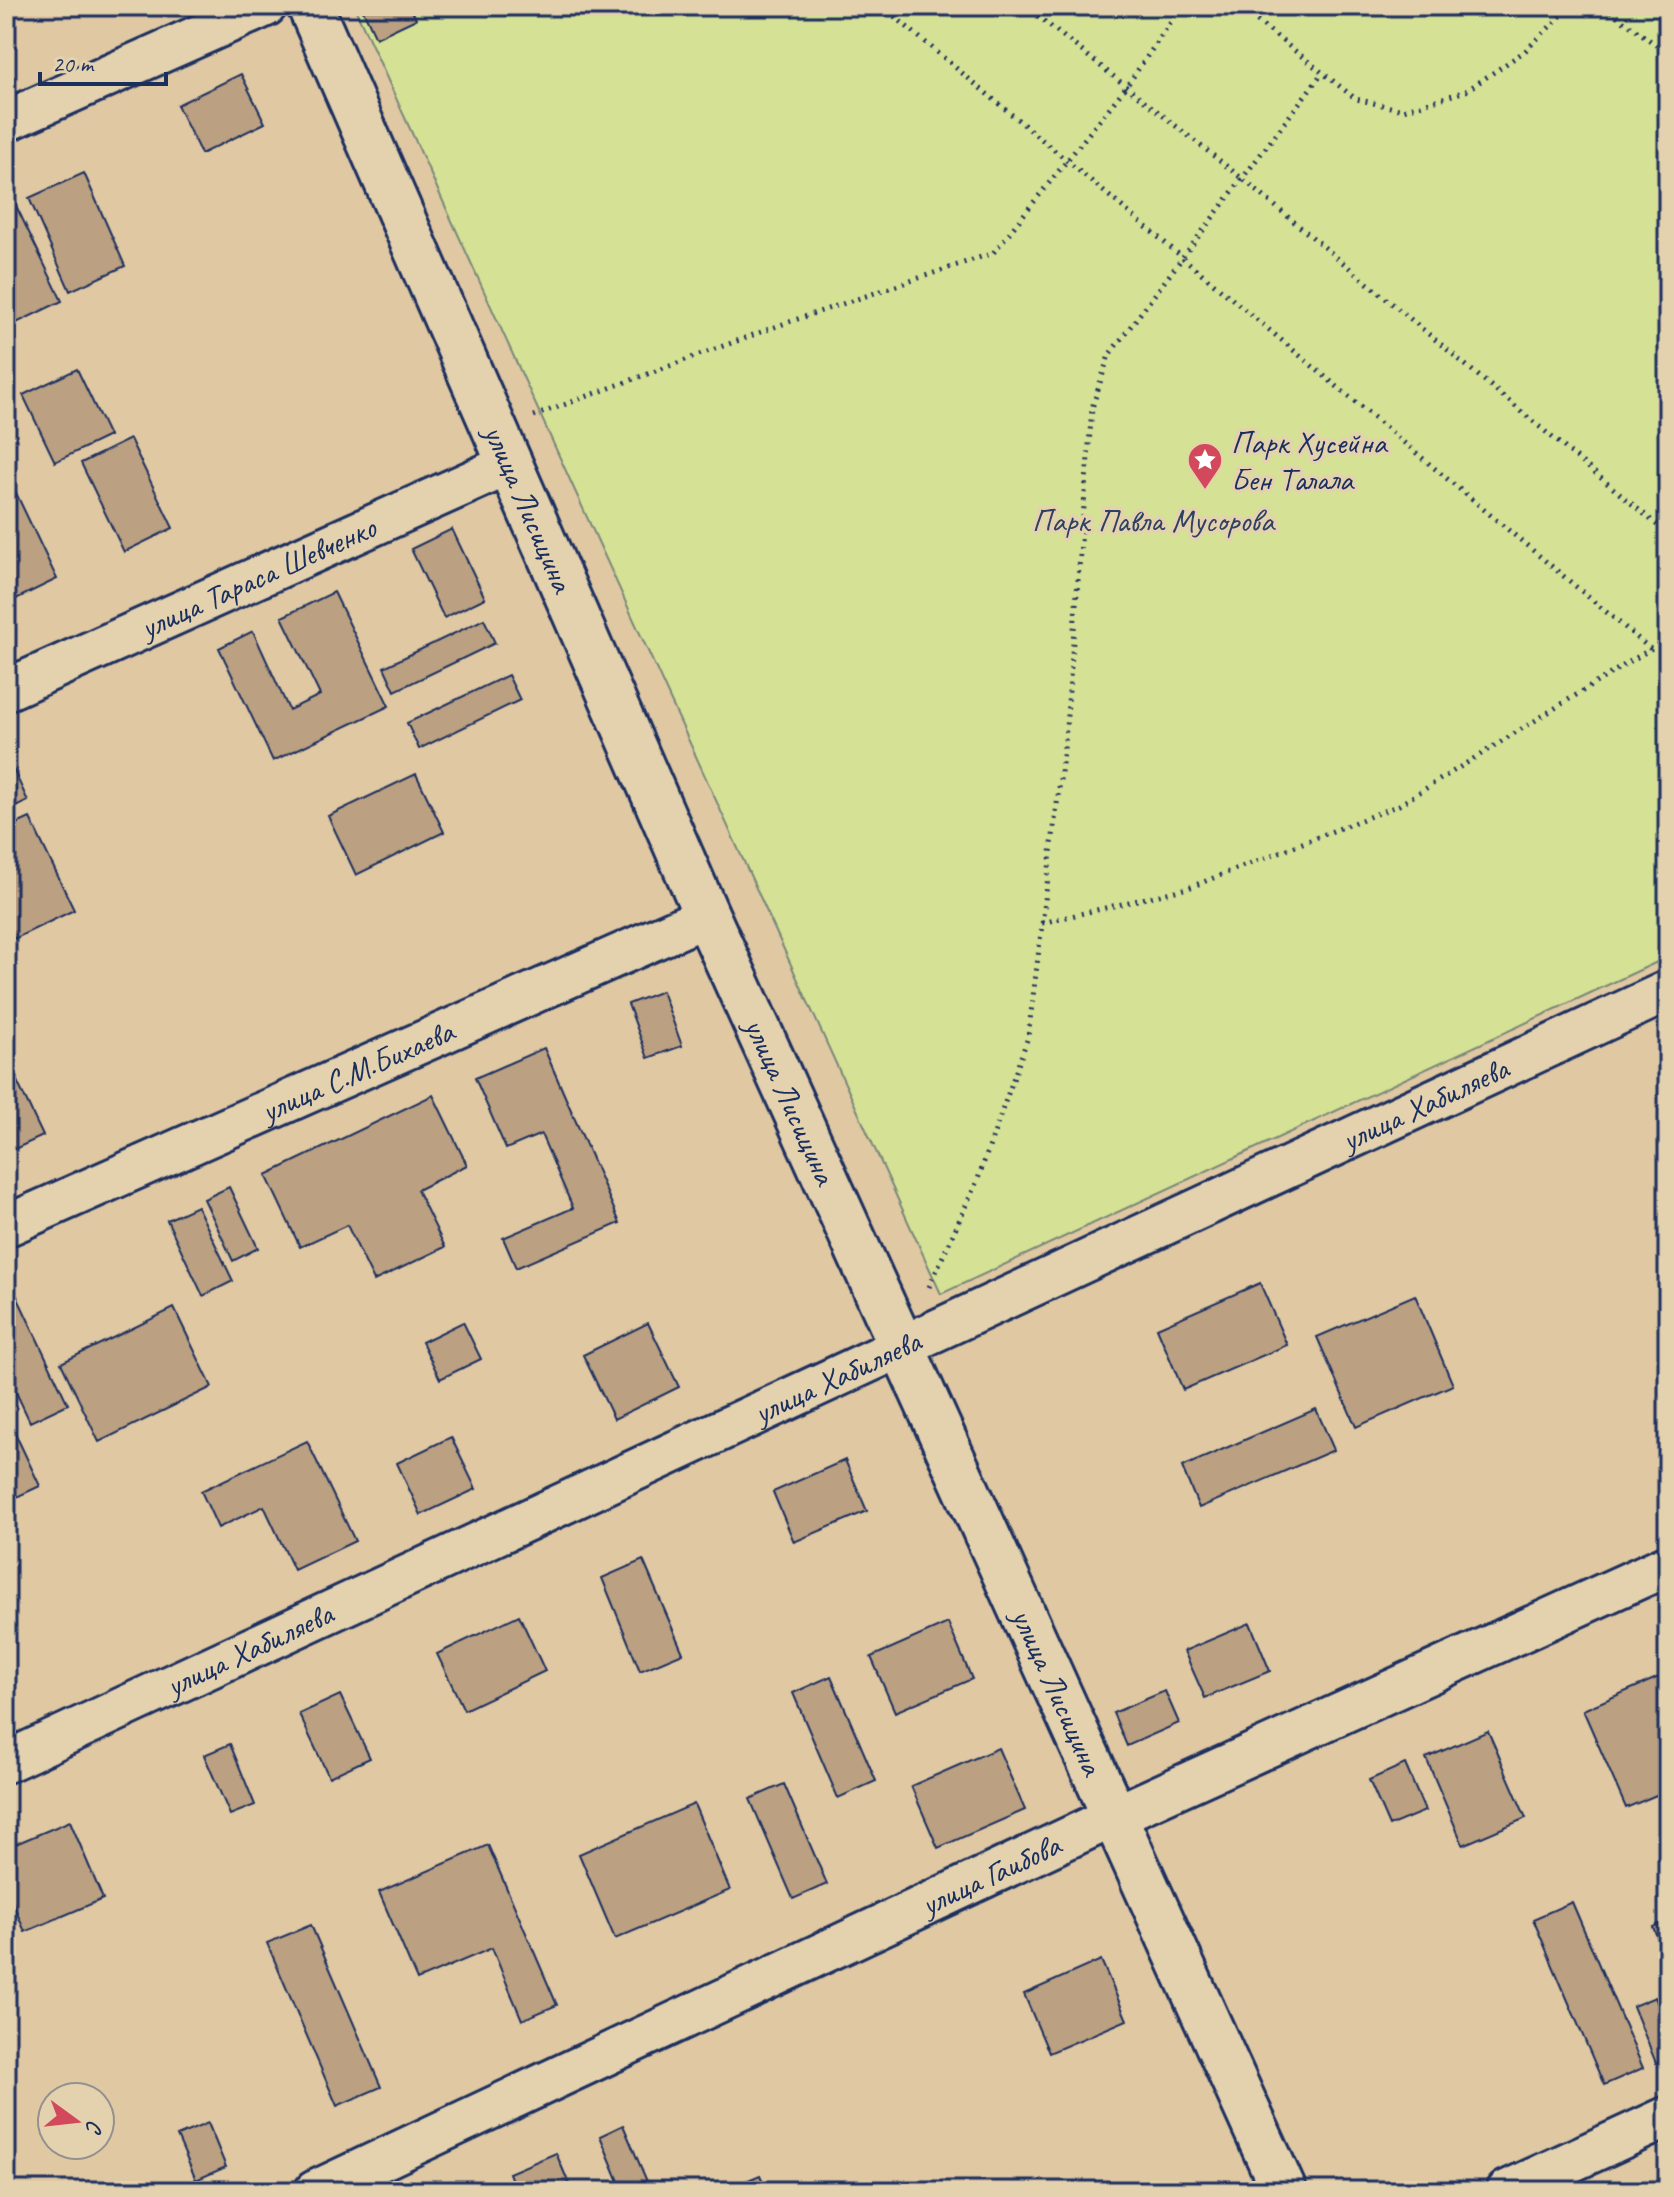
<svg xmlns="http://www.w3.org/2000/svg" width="1674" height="2197" font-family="Caveat,sans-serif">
<rect width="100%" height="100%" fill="#e0c8a3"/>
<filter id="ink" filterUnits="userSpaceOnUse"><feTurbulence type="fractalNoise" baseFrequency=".0125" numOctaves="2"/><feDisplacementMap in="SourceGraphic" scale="16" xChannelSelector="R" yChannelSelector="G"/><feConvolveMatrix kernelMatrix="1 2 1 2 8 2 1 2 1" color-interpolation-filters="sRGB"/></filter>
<g filter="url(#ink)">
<path fill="#d5e194" stroke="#788879" stroke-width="2" d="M354 6H1668V957L941 1294Z"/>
<path fill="#bba081" stroke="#1b2f5e" stroke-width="2" d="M361 6H410L416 19 376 38Z
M241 74 265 123 201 154 177 105Z
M84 173 125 266 70 291 29 198Z
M7 187 62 301 6 328V188Z
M77 369 109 436 55 462 23 395Z
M130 439 173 528 124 552 81 463Z
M6 472 57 579 14 600 6 582Z
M452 529 485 598 444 618 411 549Z
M334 592 389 706 273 761 219 648 253 631 289 710 320 695 282 617Z
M484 619 495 643 395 691 384 667Z
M508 675 520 700 419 749 407 723Z
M6 754 28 801 6 812Z
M416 774 444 832 356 875 328 816Z
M30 818 74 910 14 939 6 923V829Z
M662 991 682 1046 648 1058 628 1004Z
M544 1048 620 1223 516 1268 503 1238 573 1208 541 1134 506 1149 475 1078Z
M6 1058 43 1136 6 1153Z
M433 1095 467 1165 417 1190 445 1247 374 1281 347 1225 300 1247 266 1175Z
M229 1187 258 1248 233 1261 204 1199Z
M197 1206 233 1281 203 1296 167 1220Z
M1260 1283 1287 1345 1183 1390 1157 1328Z
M13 1288 68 1404 30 1422 6 1371V1291Z
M1415 1295 1453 1385 1356 1427 1317 1337Z
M174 1308 212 1387 99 1442 61 1363Z
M463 1322 481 1359 440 1379 422 1342Z
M648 1323 679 1387 614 1419 583 1355Z
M1316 1409 1334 1450 1199 1508 1182 1467Z
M6 1414 40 1486 6 1502Z
M451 1437 476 1489 421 1515 397 1463Z
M307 1441 355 1541 294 1570 264 1506 218 1528 201 1491Z
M845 1460 867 1511 794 1542 773 1492Z
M643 1560 683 1653 640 1671 602 1578Z
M519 1615 545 1671 464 1710 437 1654Z
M948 1623 972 1679 895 1712 871 1657Z
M1250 1623 1270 1671 1205 1698 1184 1651Z
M1668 1673V1790L1626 1808 1583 1710Z
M831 1676 876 1781 838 1798 793 1693Z
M1165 1691 1179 1723 1127 1746 1113 1713Z
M340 1695 370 1758 329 1777 299 1714Z
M1488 1731 1526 1818 1463 1845 1426 1758Z
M230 1744 255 1805 230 1815 204 1755Z
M998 1748 1025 1810 938 1848 911 1786Z
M1405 1764 1425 1811 1389 1826 1369 1780Z
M784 1784 827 1884 793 1899 750 1799Z
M694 1804 730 1890 615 1939 579 1854Z
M70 1821 103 1899 25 1932 6 1887V1848Z
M488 1845 557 2005 522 2020 492 1948 417 1980 379 1892Z
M1572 1902 1643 2068 1604 2085 1533 1919Z
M1668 1920V1963L1653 1927Z
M311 1925 381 2087 337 2106 267 1943Z
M1101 1960 1127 2020 1049 2053 1024 1994Z
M1655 1997 1668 2028V2058L1656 2063 1633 2006Z
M208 2123 226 2167 196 2180 177 2136Z
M623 2125 651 2191H623L600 2136Z
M556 2153 572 2191H516L509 2173Z
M760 2175 767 2191H722Z"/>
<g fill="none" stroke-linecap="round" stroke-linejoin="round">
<defs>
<g id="minor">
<path d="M6 121 266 6"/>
<path id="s1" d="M6 690 510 464"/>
<path id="s2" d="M6 1226 707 916"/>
<path id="s3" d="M6 1762 1668 991"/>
<path id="s4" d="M315 2191 1115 1816 1668 1565"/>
<path d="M1507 2191 1668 2117"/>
</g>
<g id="tertiary">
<path id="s5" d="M310 6 707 916 1284 2191"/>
</g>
</defs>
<use href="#minor" stroke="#1b2f5e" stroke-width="46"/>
<use href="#tertiary" stroke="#1b2f5e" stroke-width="50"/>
<path stroke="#1b2f5e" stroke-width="5" stroke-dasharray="2 6" stroke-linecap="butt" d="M882 6 1653 651
M1025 6 1244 180 1668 534
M1238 6 1356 99 1403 110 1466 91 1525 51 1571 6
M1604 6 1668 54
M534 416 780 325 993 253 1126 87 1182 6
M1042 923 1188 888 1399 805 1668 638
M929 1287 978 1179 1028 1037 1065 740 1092 408 1109 355 1322 73"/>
<use href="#minor" stroke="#e4d2af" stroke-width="40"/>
<use href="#tertiary" stroke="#e4d2af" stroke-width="44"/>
</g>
</g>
<defs>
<symbol id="sight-pin" viewBox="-11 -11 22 30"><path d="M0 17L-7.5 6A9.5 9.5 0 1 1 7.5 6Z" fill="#d1495b" stroke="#e4d2af"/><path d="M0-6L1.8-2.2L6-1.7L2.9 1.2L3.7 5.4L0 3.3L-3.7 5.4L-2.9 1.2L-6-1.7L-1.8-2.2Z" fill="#fff"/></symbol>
</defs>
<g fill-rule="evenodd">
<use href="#sight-pin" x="1185" y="440" width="40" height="54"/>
</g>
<g text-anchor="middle" stroke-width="7" stroke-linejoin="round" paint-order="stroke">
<g font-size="32" fill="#1b2f5e" stroke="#e4d2af" text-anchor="start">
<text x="1231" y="453">Парк Хусейна<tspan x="1231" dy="37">Бен Талала</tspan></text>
</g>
<g font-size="32" fill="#1b2f5e" stroke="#e4d2af">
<text dy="11" stroke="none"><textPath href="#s5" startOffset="548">улица Лисицина</textPath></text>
<text dy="11" stroke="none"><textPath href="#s1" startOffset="276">улица Тараса Шевченко</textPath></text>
<text dy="11" stroke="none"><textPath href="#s2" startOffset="384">улица С.М.Бихаева</textPath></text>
<text dy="11" stroke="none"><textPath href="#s5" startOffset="1196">улица Лисицина</textPath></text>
<text dy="11" stroke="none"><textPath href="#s3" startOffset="1564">улица Хабиляева</textPath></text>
<text dy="11" stroke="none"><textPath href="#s3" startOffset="916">улица Хабиляева</textPath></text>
<text dy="11" stroke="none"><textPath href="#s3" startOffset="268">улица Хабиляева</textPath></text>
<text dy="11" stroke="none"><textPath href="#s5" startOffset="1844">улица Лисицина</textPath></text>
<text dy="11" stroke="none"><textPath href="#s4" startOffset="746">улица Гаибова</textPath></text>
</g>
<g font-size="32" fill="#2e4163" stroke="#e4d2af">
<text x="1153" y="531">Парк Павла Мусорова</text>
</g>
</g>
<rect width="1674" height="2197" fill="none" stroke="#e4d2af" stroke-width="32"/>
<rect x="16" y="16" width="1642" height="2165" fill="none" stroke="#1b2f5e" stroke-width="3" filter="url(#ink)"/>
<g transform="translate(76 2121) rotate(105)"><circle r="38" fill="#e4d2af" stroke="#94918f" stroke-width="2"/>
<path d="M0-6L14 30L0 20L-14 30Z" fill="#d1495b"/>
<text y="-12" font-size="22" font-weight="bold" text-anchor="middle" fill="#1b2f5e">С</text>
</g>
<path d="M40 72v12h126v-12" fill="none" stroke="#1b2f5e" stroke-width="4"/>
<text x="52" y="72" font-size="24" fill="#1b2f5e" stroke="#e4d2af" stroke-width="6" paint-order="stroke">20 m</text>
</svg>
